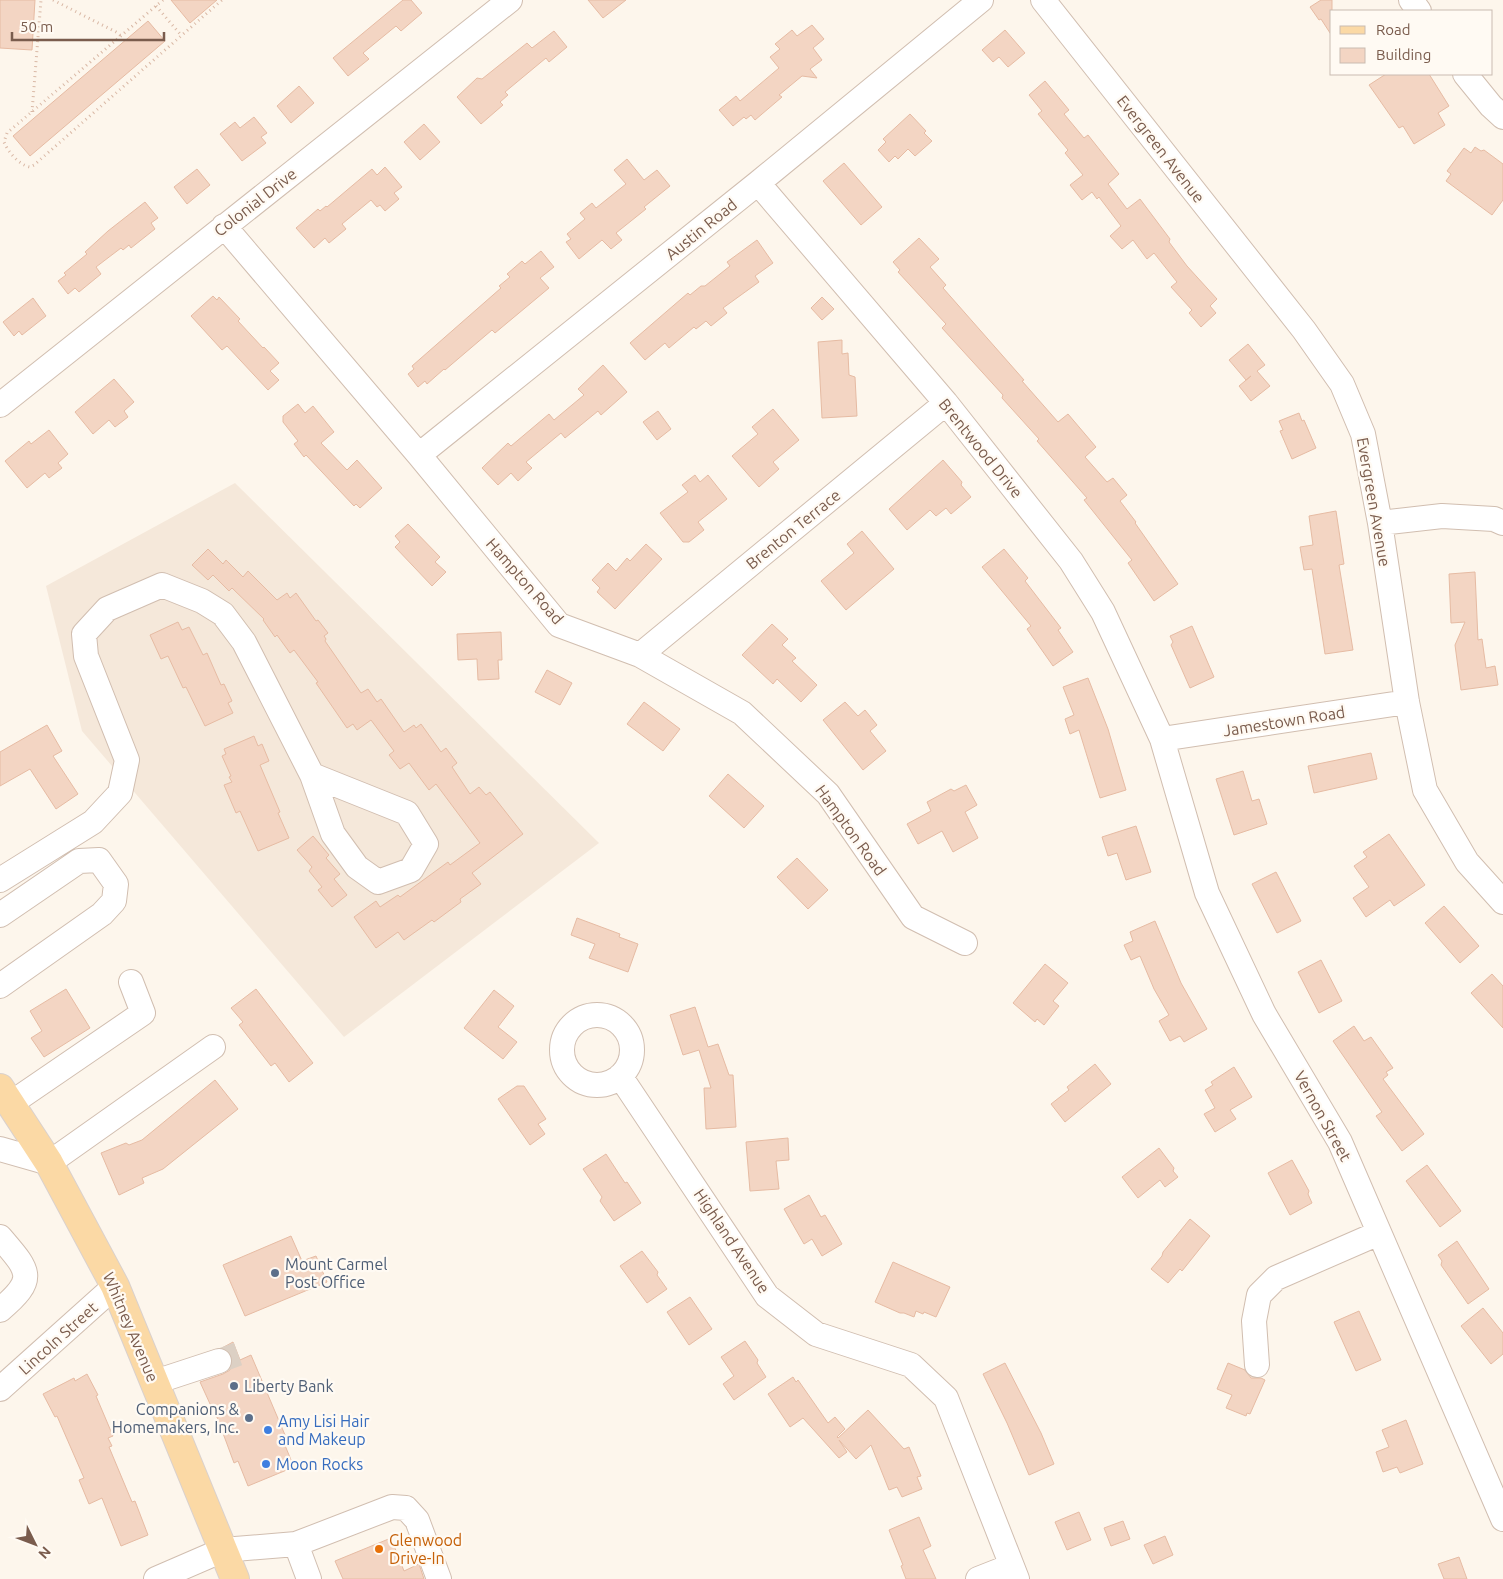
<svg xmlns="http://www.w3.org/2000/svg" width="1503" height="1579" font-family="Ubuntu,sans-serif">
<rect width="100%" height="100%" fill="#fdf6ec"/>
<path fill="#f5e8da" d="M235 483 599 843 344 1037 82 731 46 586Z"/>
<path fill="#f3d5c3" stroke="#e6bba3" d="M0 0H35L32 50 0 48Z
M171 0H217L190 23Z
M403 0H411L422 13 401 31 396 26 363 53 369 59 348 76 333 58Z
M588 0H626L603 18Z
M1321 0H1332V36L1321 19 1319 20 1310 7Z
M148 21 165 41 30 156 13 136Z
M812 25 824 39 813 48 822 60 810 69 817 78 802 76 779 95 782 97 755 120 751 115 746 119 744 117 733 126 719 110 736 96 740 101 779 68 770 57 780 49 775 44 792 30 797 36Z
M1005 30 1025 53 1008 67 999 57 993 62 982 50Z
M554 31 567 47 549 62 546 58 505 92 508 95 500 102 503 105 481 124 457 97 477 78 482 79 527 43 532 48Z
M1386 74H1429L1449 106 1438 113 1445 125 1414 144 1403 126 1399 128 1369 85Z
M1045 81 1069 110 1064 114 1084 138 1088 135 1119 174 1108 184 1127 209 1140 199 1170 239 1169 242 1187 266 1217 299 1210 306 1216 313 1201 327 1189 313 1192 310 1171 287 1177 282 1154 253 1147 259 1133 240 1122 249 1110 236 1121 226 1099 197 1097 199 1092 192 1082 200 1070 185 1083 175 1065 153 1068 150 1038 114 1042 111 1029 95Z
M299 86 314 103 291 123 277 106Z
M910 114 926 131 924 133 932 141 915 156 908 149 898 159 895 156 889 162 878 150 886 142 883 139Z
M254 117 267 133 261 137 266 143 242 161 220 134 235 122 240 128Z
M424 124 440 142 420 160 404 142Z
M1475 147 1481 151 1484 150 1503 164V200L1492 215 1446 181 1451 174 1447 171 1464 148 1471 153Z
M627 159 644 180 657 170 670 186 644 207 646 209 616 233 622 240 611 249 602 240 579 259 566 242 571 239 567 234 585 219 580 213 592 203 596 208 626 184 614 170Z
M844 163 882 207 861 225 823 181Z
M385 167 402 187 394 193 399 199 385 211 380 205 377 207 371 200 342 224 346 229 329 243 325 238 314 248 296 228 318 209 320 211 326 206 327 207 372 169 377 175Z
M197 169 210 185 187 204 174 187Z
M145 202 158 218 151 223 155 229 131 248 129 245 123 250 121 248 96 267 101 274 79 292 75 288 68 294 58 281 66 275 64 273 87 254 85 252 108 231Z
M919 238 939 259 930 267 946 285 943 288 1024 380 1022 381 1058 422 1068 414 1096 447 1085 457 1107 482 1113 478 1127 495 1120 501 1136 522 1135 523 1178 584 1154 601 1128 563 1132 560 1084 500 1087 498 1037 441 1039 439 1002 398 1003 395 942 328 946 324 898 272 900 270 893 262Z
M757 240 773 263 755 276 759 282 723 308 727 313 711 326 706 321 696 329 694 327 669 348 665 343 645 360 630 343 688 293 690 295 701 286H705L730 266 727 262Z
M541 251 554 267 540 278 549 288 495 333 492 330 445 370 444 369 427 384 425 381 418 387 408 374 414 369 412 366 501 288 499 286 510 277 507 274 522 261 525 264Z
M213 296 217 300 219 297 240 319 238 321 263 348 264 347 279 363 270 371 279 380 268 390 227 346 222 350 191 316Z
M822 297 834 309 822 320 811 308Z
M33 298 46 316 22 335 19 331 14 336 3 322Z
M842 340V354L848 353 849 375 855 377 857 416 822 418 818 342Z
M1248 344 1265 365 1257 371 1270 386 1251 401 1239 386 1251 376 1246 380 1229 360Z
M603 365 627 392 601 415 598 411 565 438 561 433 526 462 532 468 518 481 511 473 498 485 482 468 508 443 511 446 549 414 554 420 584 395 578 389Z
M114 379 134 402 124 411 128 417 115 427 109 420 93 434 75 412Z
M298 404 305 413 313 406 334 432 321 443 347 470 357 460 382 488 360 508 356 504 354 506 306 455 304 457 294 444 298 441 283 422V416Z
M773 409 799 440 773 462 779 469 759 487 732 456 758 434 752 427Z
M658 411 671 429 657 440 643 422Z
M1299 413 1302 421 1304 420 1316 448 1292 459 1280 431 1283 430 1279 421Z
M49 430 68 454 58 463 62 468 49 478 45 473 27 488 5 461 29 441 31 444Z
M943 460 962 482 961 485 971 497 951 514 946 508 936 516 930 510 907 530 889 509Z
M695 475 700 482 708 475 727 499 698 522 704 530 689 542H683L660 513 688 492 682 485Z
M1336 511 1344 564 1339 565 1353 650 1325 654 1312 569 1304 570 1300 547 1313 545 1309 516Z
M408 524 440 557 435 562 446 572 432 586 395 547 400 542 395 536Z
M862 531 894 569 846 610 821 581 854 553 847 544Z
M646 544 662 559 615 609 597 592 600 588 592 580 608 563 616 571 627 558 630 561Z
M208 549 223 564 226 560 243 577 248 571 277 600 287 593 290 598 296 593 316 621 318 620 328 633 324 636 326 639 325 641 361 693 368 689 377 702 381 699 404 732 414 725 416 728 421 724 441 752 446 748 457 763 452 767 470 794 479 787 486 795 490 792 523 834 472 873 481 884 460 899 461 902 434 922 432 920 404 940 398 932 376 948 354 917 376 901 380 907 398 895 400 897 448 862 450 865 480 843 436 784 429 790 409 763 400 769 389 755 394 751 371 720 357 730 353 724 347 728 316 683 318 682 294 650 290 653 277 635 275 637 263 620 264 619 232 588 229 591 213 575 208 580 192 565Z
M1004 549 1028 578 1025 581 1061 628 1058 630 1073 652 1053 666 1027 629 1031 626 982 567Z
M1475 572 1478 640 1482 639 1486 668 1495 666 1498 685 1461 690 1455 645 1465 622 1451 623 1449 574Z
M178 622 182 630 189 627 203 655 207 653 221 685 224 684 232 701 228 703 233 713 205 726 186 687 183 688 168 656 161 659 150 635Z
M772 624 788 639 782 645 796 658 792 661 817 685 801 702 777 679 773 684 742 655Z
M1192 626 1214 677 1190 688 1171 645 1173 642 1170 636Z
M501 632 502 660H498L499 679 478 680 477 659 458 660 457 634Z
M547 670 572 683 560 705 535 692Z
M1088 678 1108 729 1126 790 1100 798 1079 730 1070 734 1065 719 1074 715 1063 687Z
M644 702 680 729 663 751 627 724Z
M845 702 858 716 865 710 877 725 870 731 886 751 863 770 823 720Z
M47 725 62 751 53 756 78 794 56 809 30 769 0 786V752Z
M254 736 258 746 262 744 269 761 260 765 280 812 278 813 289 838 258 851 240 811 236 813 224 785 232 782 229 777 231 776 222 756 226 754 224 749Z
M1371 753 1377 779 1314 793 1308 766Z
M1243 771 1252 801 1259 799 1267 824 1234 835 1216 779Z
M728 774 764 806 744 828 709 796Z
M966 785 977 805 965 812 978 838 953 852 942 831 918 844 907 824 931 811 927 802 951 789 954 791Z
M1136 826 1151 872 1126 880 1117 853 1108 856 1102 837Z
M1389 834 1425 885 1394 906 1390 900 1366 917 1353 898 1369 887 1354 866 1367 857 1363 852Z
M313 836 329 855 326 858 340 874 334 879 347 895 332 907 318 890 322 887 309 871 312 867 297 850Z
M797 858 828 890 808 909 777 877Z
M1276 872 1301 921 1277 933 1252 884Z
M1444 906 1479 946 1460 963 1425 923Z
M577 918 620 934 619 937 638 944 628 972 589 958 595 944 571 935Z
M1155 921 1181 983 1207 1029 1184 1042 1180 1036 1170 1041 1159 1021 1169 1015 1154 989 1140 956 1131 960 1124 945 1133 941 1130 932Z
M1321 960 1342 1001 1319 1013 1298 972Z
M1045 964 1068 983 1053 1001 1059 1006 1044 1025 1037 1019 1035 1022 1013 1003Z
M1492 974 1503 986V1028L1471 993Z
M66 989 90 1028 44 1057 31 1038 42 1031 30 1011Z
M256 989 313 1063 289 1082 275 1063 271 1066 239 1025 243 1022 231 1008Z
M494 990 514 1006 498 1027 517 1042 503 1059 464 1028Z
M695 1007 708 1047 718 1044 729 1075H733L736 1127 706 1129 704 1088H711L699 1050 683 1055 670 1015Z
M1354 1026 1364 1041 1371 1037 1393 1068 1386 1072 1388 1075 1383 1079 1424 1134 1402 1151 1376 1116 1382 1112 1333 1041Z
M1095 1064 1111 1084 1065 1122 1051 1104 1069 1090 1067 1087Z
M1234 1067 1252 1097 1230 1110 1236 1119 1215 1132 1204 1114 1215 1108 1205 1090 1213 1085 1211 1082Z
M215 1080 238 1109 163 1169 142 1178 144 1183 119 1195 101 1153 126 1143 129 1145 142 1140Z
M517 1086H524L546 1119 538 1124 545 1134 530 1145 498 1099Z
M788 1138 789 1160 776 1161 779 1189 750 1191 746 1142Z
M1159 1148 1174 1168 1173 1171 1178 1177 1165 1187 1160 1180 1138 1198 1122 1177Z
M606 1154 625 1183 627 1182 641 1203 614 1221 600 1201 602 1197 583 1169Z
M1292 1160 1309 1191 1308 1194 1312 1203 1290 1215 1268 1173Z
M1427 1165 1461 1211 1440 1227 1406 1181Z
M809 1195 821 1217 825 1215 842 1244 822 1256 812 1239 804 1244 784 1209Z
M1190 1219 1210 1236 1182 1271 1180 1269 1168 1283 1151 1269 1162 1256 1163 1252Z
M291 1236 302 1261 316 1256 327 1282 245 1316 223 1265Z
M1457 1241 1489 1289 1468 1304 1441 1265 1442 1261 1438 1255Z
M642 1251 658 1272 657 1275 667 1289 647 1303 620 1266Z
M893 1262 950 1287 936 1317 924 1312 923 1314 916 1311 914 1317 904 1313H900L875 1302Z
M690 1297 712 1329 689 1345 667 1312Z
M1483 1308 1503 1333V1354L1491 1364 1461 1326Z
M1359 1311 1381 1360 1356 1371 1334 1322Z
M745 1341 758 1360 757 1363 766 1377 734 1400 723 1384 734 1376 721 1357Z
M233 1342 240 1360 251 1355 288 1442 284 1443 294 1467 248 1486 238 1461 234 1463 217 1417H216L200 1382 223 1374 230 1370 232 1363V1356L228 1350 222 1348Z
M1005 1363 1041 1433 1054 1464 1029 1475 1007 1423 983 1374Z
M1228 1363 1245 1370 1251 1378H1261L1265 1380 1250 1414 1247 1413 1246 1416 1226 1408 1232 1395 1217 1389Z
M87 1374 98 1395 96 1396 113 1436 108 1438 112 1446 109 1447 132 1502 135 1501 148 1535 121 1546 102 1498 89 1504 79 1480 84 1478 57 1416 55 1417 43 1394 74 1378 75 1381Z
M793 1377 796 1382 798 1380 828 1423 835 1417 845 1429 837 1437 838 1438 868 1410 904 1449 909 1447 921 1476 917 1477 922 1489 902 1497 897 1487 889 1490 871 1445 856 1459 839 1440 847 1452 839 1458 803 1418 790 1427 768 1394Z
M1406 1420 1423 1464 1400 1473 1397 1467 1383 1472 1376 1452 1389 1447 1382 1430Z
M1079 1512 1091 1540 1067 1550 1055 1522Z
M919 1517 931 1546 923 1550 936 1579H906L901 1566 903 1565 889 1530Z
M1123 1521 1130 1539 1111 1546 1104 1528Z
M1165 1536 1173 1555 1153 1564 1144 1545Z
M391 1538 404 1571 419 1564 424 1579H343L335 1561Z
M1459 1557 1467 1579H1444L1438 1564Z"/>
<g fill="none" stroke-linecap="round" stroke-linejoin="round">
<path stroke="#dcd0c4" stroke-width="24" stroke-dasharray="24 12" stroke-linecap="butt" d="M219 1361 238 1354"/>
<defs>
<path id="minor" d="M1043 0 1304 330 1342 384 1363 434 1380 523 1407 702 1425 790 1467 862 1503 902
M1411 0 1419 11
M1465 74 1491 106 1503 117
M758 183 946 403 1071 561 1103 612 1162 739 1207 893 1264 1014 1340 1142 1503 1519
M224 226 419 455 559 625 640 655 742 713 828 794 913 917 965 943
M0 405 510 0
M419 455 758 183 981 0
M1380 523 1442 516 1494 519 1503 523
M640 655 946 403
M1162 739 1407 702
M0 880 93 822 120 793 127 760 86 656 84 634 107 609 162 585 202 601 223 614 244 642 312 775 333 834 357 867 378 882 411 870 426 844 407 813 312 775
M0 915 79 861 99 860 116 884 114 901 102 914 0 986
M562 1050a35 35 0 1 1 70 0a35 35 0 1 1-70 0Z
M620 1076 767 1296 816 1334 911 1365 946 1398 1017 1579
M10 1104 143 1013 131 982
M0 1149 49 1163 213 1047
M0 1237C29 1271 38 1278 0 1310
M1257 1365 1254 1321 1259 1295 1276 1278 1379 1233
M155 1382 219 1361
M0 1389 115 1286
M296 1544 309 1579
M156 1579 223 1550 296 1544 392 1507 406 1508 417 1520 439 1579
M978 1579 1011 1566"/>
<path id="major" d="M0 1088 49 1163 115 1286 235 1579"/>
</defs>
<use href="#minor" stroke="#d1beb0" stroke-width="26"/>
<use href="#major" stroke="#dad1cd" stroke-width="30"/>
<path stroke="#d9b8a5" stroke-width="3" stroke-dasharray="1 4" stroke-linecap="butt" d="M53 0 116 32 121 36
M163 0 7 133 4 142C8 152 19 165 30 167L34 165 222 0
M156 6 181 35
M32 112 41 0"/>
<use href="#minor" stroke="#fff" stroke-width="24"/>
<use href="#major" stroke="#fbd9a5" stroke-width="28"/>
</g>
<g fill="#5c6f8a" stroke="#fffaf3" stroke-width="2">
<circle cx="275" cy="1273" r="5"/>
<circle cx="234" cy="1386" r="5"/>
<circle cx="249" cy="1418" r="5"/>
</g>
<g fill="#3f7fe0" stroke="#fffaf3" stroke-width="2">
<circle cx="268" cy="1430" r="5"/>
<circle cx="266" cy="1464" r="5"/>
</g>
<circle fill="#e8710a" stroke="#fffaf3" stroke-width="2" cx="379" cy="1549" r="5"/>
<g text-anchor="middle" stroke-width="4.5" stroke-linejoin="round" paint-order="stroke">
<g font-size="16" fill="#7a5c4d" stroke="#fffaf3">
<text transform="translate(1161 149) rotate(52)" y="6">Evergreen Avenue</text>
<text transform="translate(255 202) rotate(-38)" y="6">Colonial Drive</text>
<text transform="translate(701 229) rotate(-39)" y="6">Austin Road</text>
<text transform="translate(981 448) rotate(51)" y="6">Brentwood Drive</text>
<text transform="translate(1374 502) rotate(80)" y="6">Evergreen Avenue</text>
<text transform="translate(793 529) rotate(-39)" y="6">Brenton Terrace</text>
<text transform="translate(525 581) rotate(49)" y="6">Hampton Road</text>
<text transform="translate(1284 721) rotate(-9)" y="6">Jamestown Road</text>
<text transform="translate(851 830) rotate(54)" y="6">Hampton Road</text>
<text transform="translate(1323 1116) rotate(61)" y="6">Vernon Street</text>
<text transform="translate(732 1241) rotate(56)" y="6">Highland Avenue</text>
<text transform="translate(131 1327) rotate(67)" y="6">Whitney Avenue</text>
<text transform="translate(58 1338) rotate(-42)" y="6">Lincoln Street</text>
</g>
<g font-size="16" fill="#4e5e75" stroke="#fffaf3" text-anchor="start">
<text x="285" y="1270">Mount Carmel<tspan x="285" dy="18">Post Office</tspan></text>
<text x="244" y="1392">Liberty Bank</text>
<text x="239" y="1415" text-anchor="end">Companions &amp;<tspan x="239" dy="18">Homemakers, Inc.</tspan></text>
</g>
<g font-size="16" fill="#366cbe" stroke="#fffaf3" text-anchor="start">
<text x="278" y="1427">Amy Lisi Hair<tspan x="278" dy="18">and Makeup</tspan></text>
<text x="276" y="1470">Moon Rocks</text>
</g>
<g font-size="16" fill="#c56008" stroke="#fffaf3" text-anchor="start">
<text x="389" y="1546">Glenwood<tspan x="389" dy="18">Drive-In</tspan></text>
</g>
</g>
<rect x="1330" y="10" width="162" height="65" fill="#fffaf3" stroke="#cabbb1"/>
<rect x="1340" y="26" width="25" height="8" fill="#fbd9a5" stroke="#cabbb1"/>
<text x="1376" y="35" font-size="15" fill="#7a5c4d">Road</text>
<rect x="1340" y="48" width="25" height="15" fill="#f3d5c3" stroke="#cabbb1"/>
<text x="1376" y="60" font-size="15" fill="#7a5c4d">Building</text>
<g transform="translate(35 1544) rotate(132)" stroke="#fffaf3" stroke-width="4" paint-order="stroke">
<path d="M0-4L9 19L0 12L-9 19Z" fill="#7a5c4d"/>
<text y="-8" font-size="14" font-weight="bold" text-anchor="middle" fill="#7a5c4d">N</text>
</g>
<path d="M12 32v8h152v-8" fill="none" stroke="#7a5c4d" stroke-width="2.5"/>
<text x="20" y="32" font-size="15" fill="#7a5c4d" stroke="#fffaf3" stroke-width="4" paint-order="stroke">50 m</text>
</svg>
